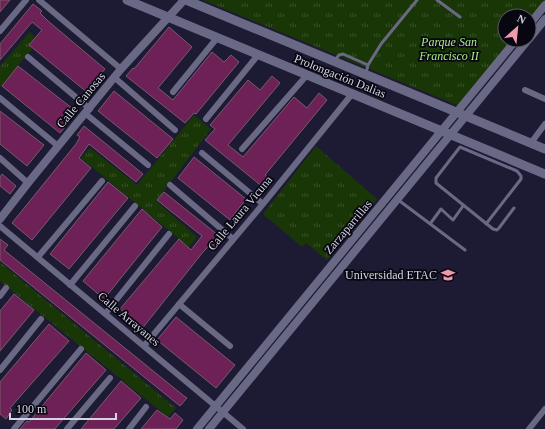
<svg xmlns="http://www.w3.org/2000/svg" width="545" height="429" font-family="Georgia,serif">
<defs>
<pattern id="grass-tufts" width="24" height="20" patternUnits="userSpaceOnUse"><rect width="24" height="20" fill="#193606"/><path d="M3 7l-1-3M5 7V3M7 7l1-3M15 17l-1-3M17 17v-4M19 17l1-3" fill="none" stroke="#3a522a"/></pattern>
</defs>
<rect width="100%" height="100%" fill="#1d1b33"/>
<path fill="url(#grass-tufts)" d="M203 0H545V7L529 27V16H505V40H519L464 108Z
M30 32 35 37 29 45 32 49 0 87V66Z
M194 115 211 129 156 201 197 237 189 247 81 158 90 148 137 185Z
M316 146 377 199 327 260 306 243 302 247 263 214Z
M0 263H1L176 408 168 417 0 281Z"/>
<path fill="#6e2157" stroke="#775b6c" d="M0 0H10L0 12Z
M33 4 42 11 40 13 48 21 105 69 93 83 95 85 88 93 29 45 42 30 32 22 0 60V44Z
M169 27 192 47 158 88 173 100 212 52 224 62 231 55 239 62 196 114 194 113 185 123 126 76 133 68 134 69Z
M18 66 77 112 60 133 2 86Z
M272 76 280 83 228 145 243 157 294 97 307 108 319 93 327 100 265 175 271 180 264 188 205 140 215 129 210 125 248 80 260 90Z
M114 91 173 139 157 158 98 111Z
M0 111 44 145 27 166 0 144Z
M84 126 143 174 136 182 89 144 79 158 91 168 32 240 12 223 76 144 80 137 77 135Z
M194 157 246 199 230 220 178 178Z
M2 174 16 186 10 194 0 186V177Z
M108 182 128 198 69 269 50 254Z
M164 192 223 239 216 248 211 244 203 252 141 330 133 324 135 321 120 309 179 239 191 250 202 236 157 200Z
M142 209 162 227 104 299 83 281Z
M0 239 8 245 4 250 184 396 187 398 180 406 0 260Z
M14 294 34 310 0 351V311Z
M176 317 235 365 216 388 157 340Z
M49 324 69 341 10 408 12 410 6 419 0 414V382Z
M86 353 106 370 59 424 55 429H20L27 421 29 422Z
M121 381 141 398 114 429H81Z
M157 410 170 419 175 413 183 420 176 429H141Z"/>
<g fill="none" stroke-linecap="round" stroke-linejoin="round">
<path stroke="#6a6985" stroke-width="3" d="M437 0 460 17
M335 60 339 55 343 54 368 65 366 73
M368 65 381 44 417 0
M397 199 465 250
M430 224 441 209 453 220 463 206
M486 224 521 179V176L517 171 460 147 436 178V183L493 229 497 230 499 228 514 208"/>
<path stroke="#6a6985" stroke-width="6" d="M39 0 121 69
M0 31 26 0
M28 57 90 109
M115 78 175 130
M525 90 545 99
M173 92 217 38
M0 98 58 146
M86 114 148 165
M206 119 258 55
M531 143 545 124
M242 149 307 75
M202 153 263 204
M0 158 28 183
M170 185 233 239
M0 226 243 429
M38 257 102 181
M70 285 135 206
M0 296 6 288
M179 304 230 346
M105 314 169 234
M144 346 263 204 352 94
M0 370 41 319
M14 429 81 349
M67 429 110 378
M129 429 146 407
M529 429 545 409"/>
<path stroke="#6a6985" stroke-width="8" d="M529 25 545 5
M529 39 545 19
M0 219 28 183 121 69 184 0
M197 429 516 40
M209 429 528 40"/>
<path stroke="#6a6985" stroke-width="9" d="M127 0 545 174
M186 0 545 149"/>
</g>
<defs>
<symbol id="school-bare" viewBox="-9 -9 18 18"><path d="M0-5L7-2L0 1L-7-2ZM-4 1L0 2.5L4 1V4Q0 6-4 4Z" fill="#f29aad" stroke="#080711" stroke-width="2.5" paint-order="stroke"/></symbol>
</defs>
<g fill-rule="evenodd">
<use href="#school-bare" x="438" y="265" width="20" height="20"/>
</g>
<g text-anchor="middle" stroke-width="3.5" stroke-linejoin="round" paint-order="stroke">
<g font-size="12" font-style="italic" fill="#a7ee83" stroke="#080711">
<text x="449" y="46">Parque San<tspan x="449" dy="14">Francisco II</tspan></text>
</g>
<g font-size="12" fill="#d3d3e3" stroke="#080711">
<text transform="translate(340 76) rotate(22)" y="4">Prolongación Dalias</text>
<text transform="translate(81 100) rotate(-50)" y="4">Calle Canosas</text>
<text transform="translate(240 213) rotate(-50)" y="4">Calle Laura Vicuna</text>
<text transform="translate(348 227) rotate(-50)" y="4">Zarzaparrillas</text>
<text transform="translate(129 319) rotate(40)" y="4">Calle Arrayanes</text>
</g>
<g font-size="12" fill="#d3d3e3" stroke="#080711" text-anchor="end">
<text x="437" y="279">Universidad ETAC</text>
</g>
</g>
<g transform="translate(517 28) rotate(27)"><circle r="19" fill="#080711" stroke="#595965"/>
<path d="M0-3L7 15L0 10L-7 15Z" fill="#f29aad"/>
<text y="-6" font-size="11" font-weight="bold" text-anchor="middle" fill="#d3d3e3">N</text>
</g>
<path d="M10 413v6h106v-6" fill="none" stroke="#d3d3e3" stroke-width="2"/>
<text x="16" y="413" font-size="12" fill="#d3d3e3" stroke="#080711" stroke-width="3" paint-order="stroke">100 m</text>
</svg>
